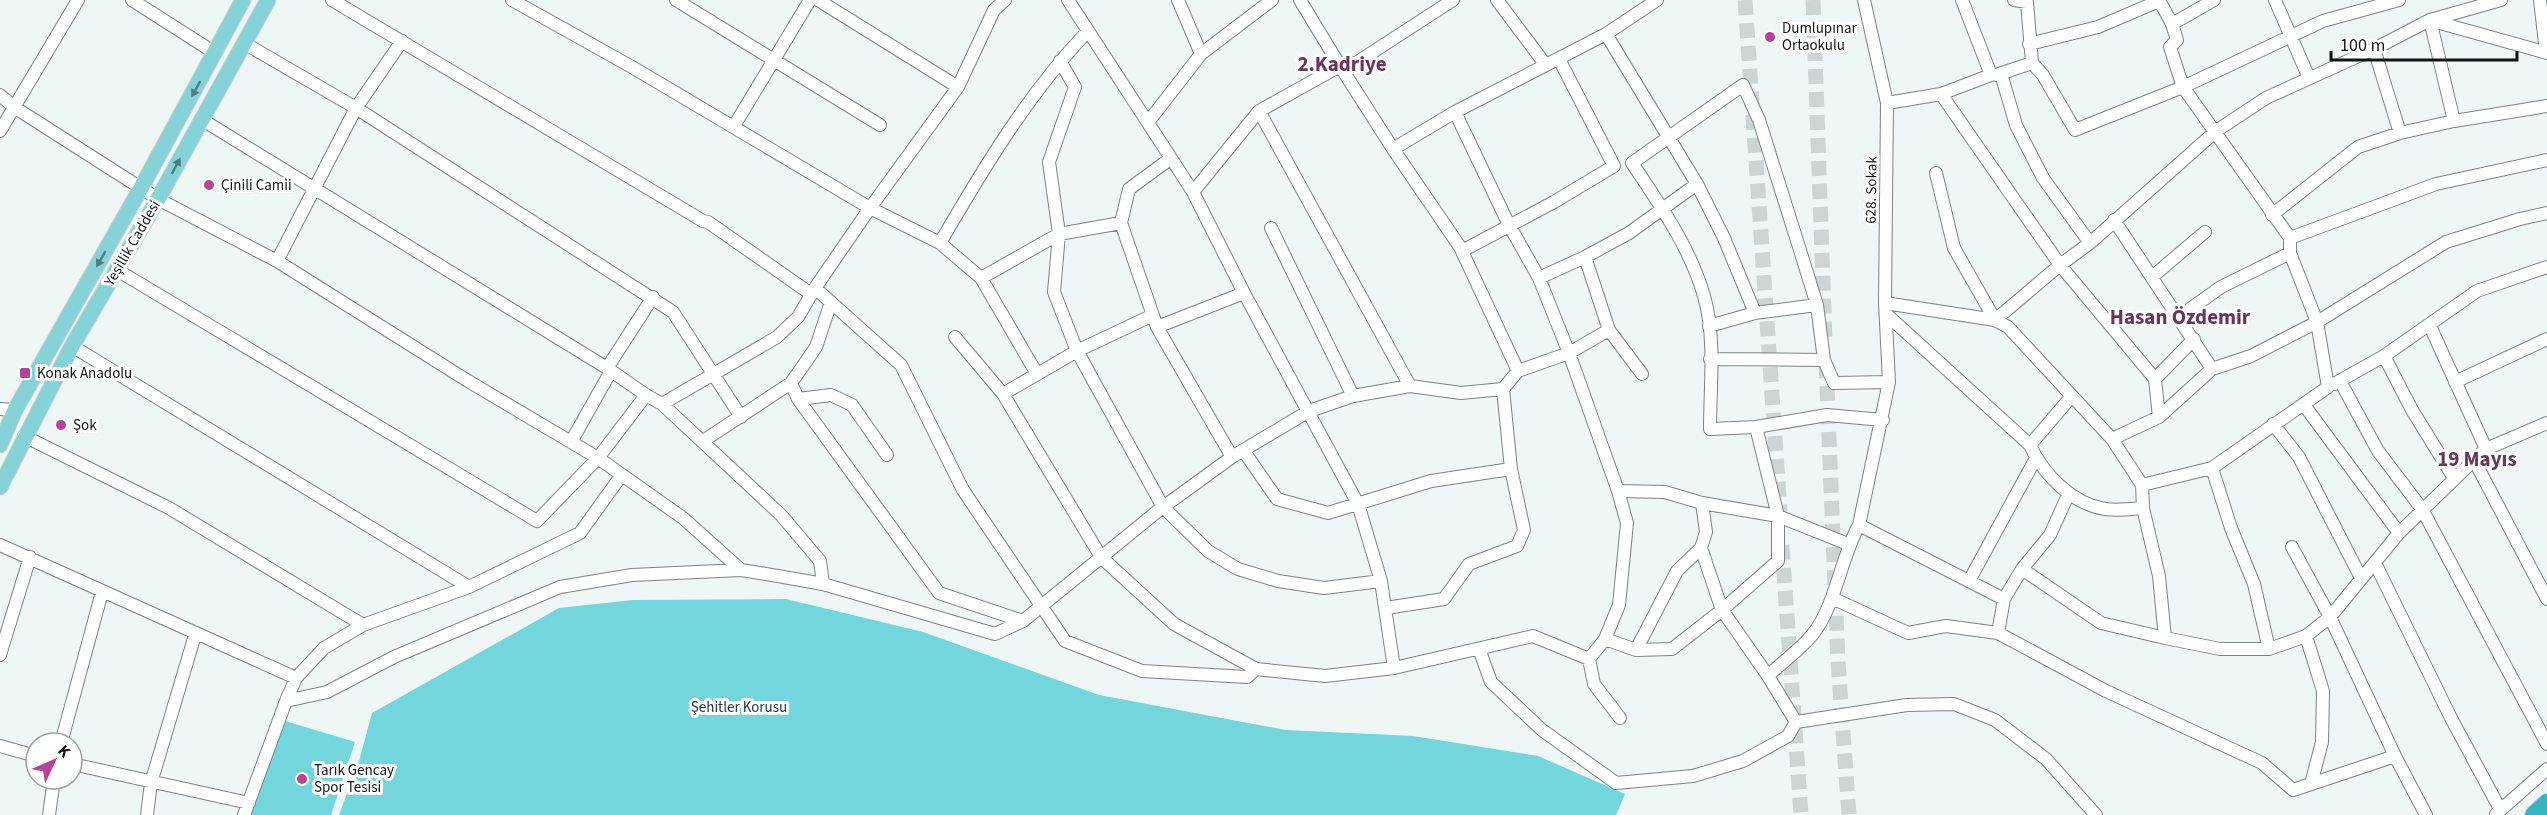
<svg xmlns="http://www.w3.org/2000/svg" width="2547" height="815" font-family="'Source Sans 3',sans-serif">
<rect width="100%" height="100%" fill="#eef6f6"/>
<path fill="#73d6dd" d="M786 599 923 632 1099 695 1286 730 1413 736 1538 756 1625 794 1616 815H339L359 761 372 713 559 608 633 600Z
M285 721 355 742 331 815H245Z"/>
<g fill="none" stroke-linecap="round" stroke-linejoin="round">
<path stroke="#cdd4d4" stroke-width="15" stroke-dasharray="15 8" stroke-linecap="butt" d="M1745 0 1780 512
M1813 0 1825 339
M1826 363 1838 662 1849 815
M1782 545 1801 815"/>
<defs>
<path id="minor" d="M132 0 215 53
M332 0 703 221 708 222 811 294
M512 0 632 67 870 208 940 243 981 278 1037 374
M676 0 880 125
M818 0 958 87
M1068 0 1193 192 1244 293 1358 504 1381 581 1394 668
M1178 0 1201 54
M1300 0 1340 66 1356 63 1453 0
M1497 0 1545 64
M1864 0 1887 103 1885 303 1889 382 1859 525C1841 557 1835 608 1812 635 1800 650 1782 662 1768 676L1722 610 1778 561V516L1756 427 1710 429C1710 386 1716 337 1704 296 1690 247 1660 205 1632 163L1743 85 1759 120 1799 247 1817 305 1824 360 1834 383 1889 382
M2014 0 2027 2 2032 63 2043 75 2075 130 2183 87 2323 21 2399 0
M2159 0 2172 24 2177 40 2170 47 2183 87 2290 238
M2275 0 2309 78
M2540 0 2546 52
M2430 20 2454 121
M2433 21 2547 53
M2172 24 2214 0
M1606 34 1697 184 1724 238 1755 313 1817 305
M244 43 356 108 673 312 741 417
M2029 44 2098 27 2159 1
M2374 49 2400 133
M1060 61 1075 87 1049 162 1059 234 1054 292 1077 351 1163 507 1208 551 1238 569 1278 581 1324 588 1381 581
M2001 74 2016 125 2043 178 2090 243
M1996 75 2032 63
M1941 94 2060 265 2155 379 2159 417
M0 95 14 107 158 199 277 261 468 381 598 458 683 518 741 570
M1887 103 1941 94 1991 75 1962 0
M1259 111 1410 386
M1455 112 1509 225 1539 278 1569 353 1518 371
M201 119 607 368 646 395
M1149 121 1201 54 1272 0
M734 126 810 0
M0 131 78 0
M1170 159 1129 189 1121 223 1157 327 1232 457
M1936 173 1954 248 1995 320 2008 327 2112 439 2159 417 2212 369 2251 356 2317 322 2446 242 2520 219 2547 213
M1193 192 1259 111 1340 66 1393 149
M2272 215 2358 147 2400 133 2454 121 2547 106
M2114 220 2212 369
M1271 228 1353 396
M940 243C983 169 1028 94 1087 32
M1462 251 1554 202 1614 166 1559 59
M277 261 356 108 402 41
M117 270 537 521 598 458 646 395 662 404 777 337 798 317 815 288 870 208 958 87 994 10 1005 0
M2152 277 2205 232
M981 278 1059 234 1121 223
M1539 278 1585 257
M815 288 901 365 963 490 1065 641 1142 671 1247 677 1256 669 1325 676 1394 668 1533 636 1589 659 1605 639 1619 605 1627 523 1618 491
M1885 303 1995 320 2060 265 2090 243 2216 131 2266 98 2374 49 2430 20 2501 0
M1886 314 2030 445
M2179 317 2221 287 2290 253V238L2436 184 2547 160
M1709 326 1755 313
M2430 326 2486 449
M1157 327 1244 293
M1609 330 1585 257 1629 233 1697 184
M955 337 1003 394 1101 557 1174 624 1256 669
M72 346 469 587
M2384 356 2412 410 2454 478
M1710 359 1824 360
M607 368 653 297
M1642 374 1609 330 1569 353 1618 491 1665 492 1702 503 1778 516 1848 544
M2155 379 2194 339
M2340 381 2378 451 2422 509 2547 744
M2455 382 2547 339
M791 383 798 399 939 593 1023 621
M2334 384 2384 356 2477 291 2547 267
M1003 394 1077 351 1153 315
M2071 397 2030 445C2043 474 2072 504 2105 509 2117 511 2131 509 2143 508
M798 399 831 395 852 405 887 455
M662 404 781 515 820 561 823 584
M2304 405 2399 533
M0 409 15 410
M2547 423 2486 449 2474 460 2547 599
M2273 424 2299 457 2361 578
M1756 427 1827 415 1883 420
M24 436 169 508 363 625
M2112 439 2142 485
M703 441 791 383 816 347 831 302
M571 442 611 371
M1243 450 1277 499 1328 513 1431 481 1511 469
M2212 468 2231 528 2254 584 2269 649H2220L2165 638 2159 576 2143 508 2142 485 2212 468 2328 387 2317 322 2290 253
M1859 525 2004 599 1998 633 2106 691 2262 763 2293 790 2311 784 2322 742 2323 691 2306 636 2269 649
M0 545 296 678
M2292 547 2330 617 2395 756 2311 784
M2375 563 2451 718 2500 809
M2022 569 2101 623 2165 638
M1969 581 2036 458
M1832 598 1908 633 1946 626 1998 633
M2004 599 2022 569 2050 535 2068 495
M1386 608 1444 599 1469 564 1517 546 1524 530 1511 469 1503 389 1518 371 1460 247 1393 149 1455 112 1606 34 1657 0
M2306 636 2330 617 2399 533 2474 460
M1605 639 1636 650 1677 571 1701 548
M1479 649 1491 682 1542 730 1616 783 1693 776 1743 761 1788 736 1796 722 1907 705 1954 704 1995 720 2046 759 2096 815
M1636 650 1672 649 1722 610 1701 548 1706 532 1702 503
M0 655 30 557
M1589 659 1594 684 1620 718
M1768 676 1796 722
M286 701 327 692 394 657 560 587 632 575 741 570 778 576 823 584 995 634 1023 621 1159 510 1232 457 1309 411 1353 396 1410 386 1461 393 1503 389
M61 743 102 592
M0 746 36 756
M2395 756 2426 815
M72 764 249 803
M2496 814 2547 769
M49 815 54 779
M147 815 151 783 195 635
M244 815 286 701 296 678 324 648 363 625 469 587 580 533 621 476"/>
<path id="major" d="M0 445 15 410 141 188 243 0
M0 487 72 346 158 199 268 0"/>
<path id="highway" d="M2534 815 2547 803"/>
</defs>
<use href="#minor" stroke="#7c8383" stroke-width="14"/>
<use href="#major" stroke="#cfd0d0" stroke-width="17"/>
<use href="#highway" stroke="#cfd0d0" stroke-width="20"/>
<use href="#minor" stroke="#fff" stroke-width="12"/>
<use href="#major" stroke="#86d3d7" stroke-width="15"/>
<use href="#highway" stroke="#36b5bd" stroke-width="18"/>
</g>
<defs><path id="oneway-solid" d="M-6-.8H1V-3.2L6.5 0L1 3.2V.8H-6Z" transform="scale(1.5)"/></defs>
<g fill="#517d7f">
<use href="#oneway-solid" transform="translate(196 89) rotate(119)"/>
<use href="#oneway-solid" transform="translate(176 166) rotate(-62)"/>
<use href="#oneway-solid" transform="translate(101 259) rotate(120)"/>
</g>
<g fill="#b6429b" stroke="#fff" stroke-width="2">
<circle cx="1770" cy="37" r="6"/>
<circle cx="209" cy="185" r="6"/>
<rect x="19" y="367" width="12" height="12" rx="3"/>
<circle cx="61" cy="425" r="6"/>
<circle cx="302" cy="779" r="6"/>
</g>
<g text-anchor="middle" stroke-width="6" stroke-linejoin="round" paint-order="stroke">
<g font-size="15" fill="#111414" stroke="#fff" text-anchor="start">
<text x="1782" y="33">Dumlupınar<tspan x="1782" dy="17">Ortaokulu</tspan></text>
<text x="221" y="190">Çinili Camii</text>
<text x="37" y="378">Konak Anadolu</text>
<text x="73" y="430">Şok</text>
<text x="314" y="775">Tarık Gencay<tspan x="314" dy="17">Spor Tesisi</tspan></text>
</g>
<g font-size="15" fill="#111414" stroke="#fff">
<text transform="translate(1871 190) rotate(-89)" y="5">628. Sokak</text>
<text transform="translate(132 243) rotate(-60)" y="5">Yeşillik Caddesi</text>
</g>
<g font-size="15" fill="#1e3436" stroke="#fff">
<text x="739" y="712">Şehitler Korusu</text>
</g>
<g font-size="21" font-weight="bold" fill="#6d335e" stroke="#fff">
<text x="1342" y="71">2.Kadriye</text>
<text x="2180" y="324">Hasan Özdemir</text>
<text x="2477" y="466">19 Mayıs</text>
</g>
</g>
<g transform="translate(54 761) rotate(46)"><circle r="28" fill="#ffffff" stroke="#a0a1a1" stroke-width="1.5"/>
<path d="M0-4.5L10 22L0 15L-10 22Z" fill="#b6429b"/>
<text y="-9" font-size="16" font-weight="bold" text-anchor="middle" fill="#111414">K</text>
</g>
<path d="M2331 51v9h186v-9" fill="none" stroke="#111414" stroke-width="3"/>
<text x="2340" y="51" font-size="18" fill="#111414" stroke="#ffffff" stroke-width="4.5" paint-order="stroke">100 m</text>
</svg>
